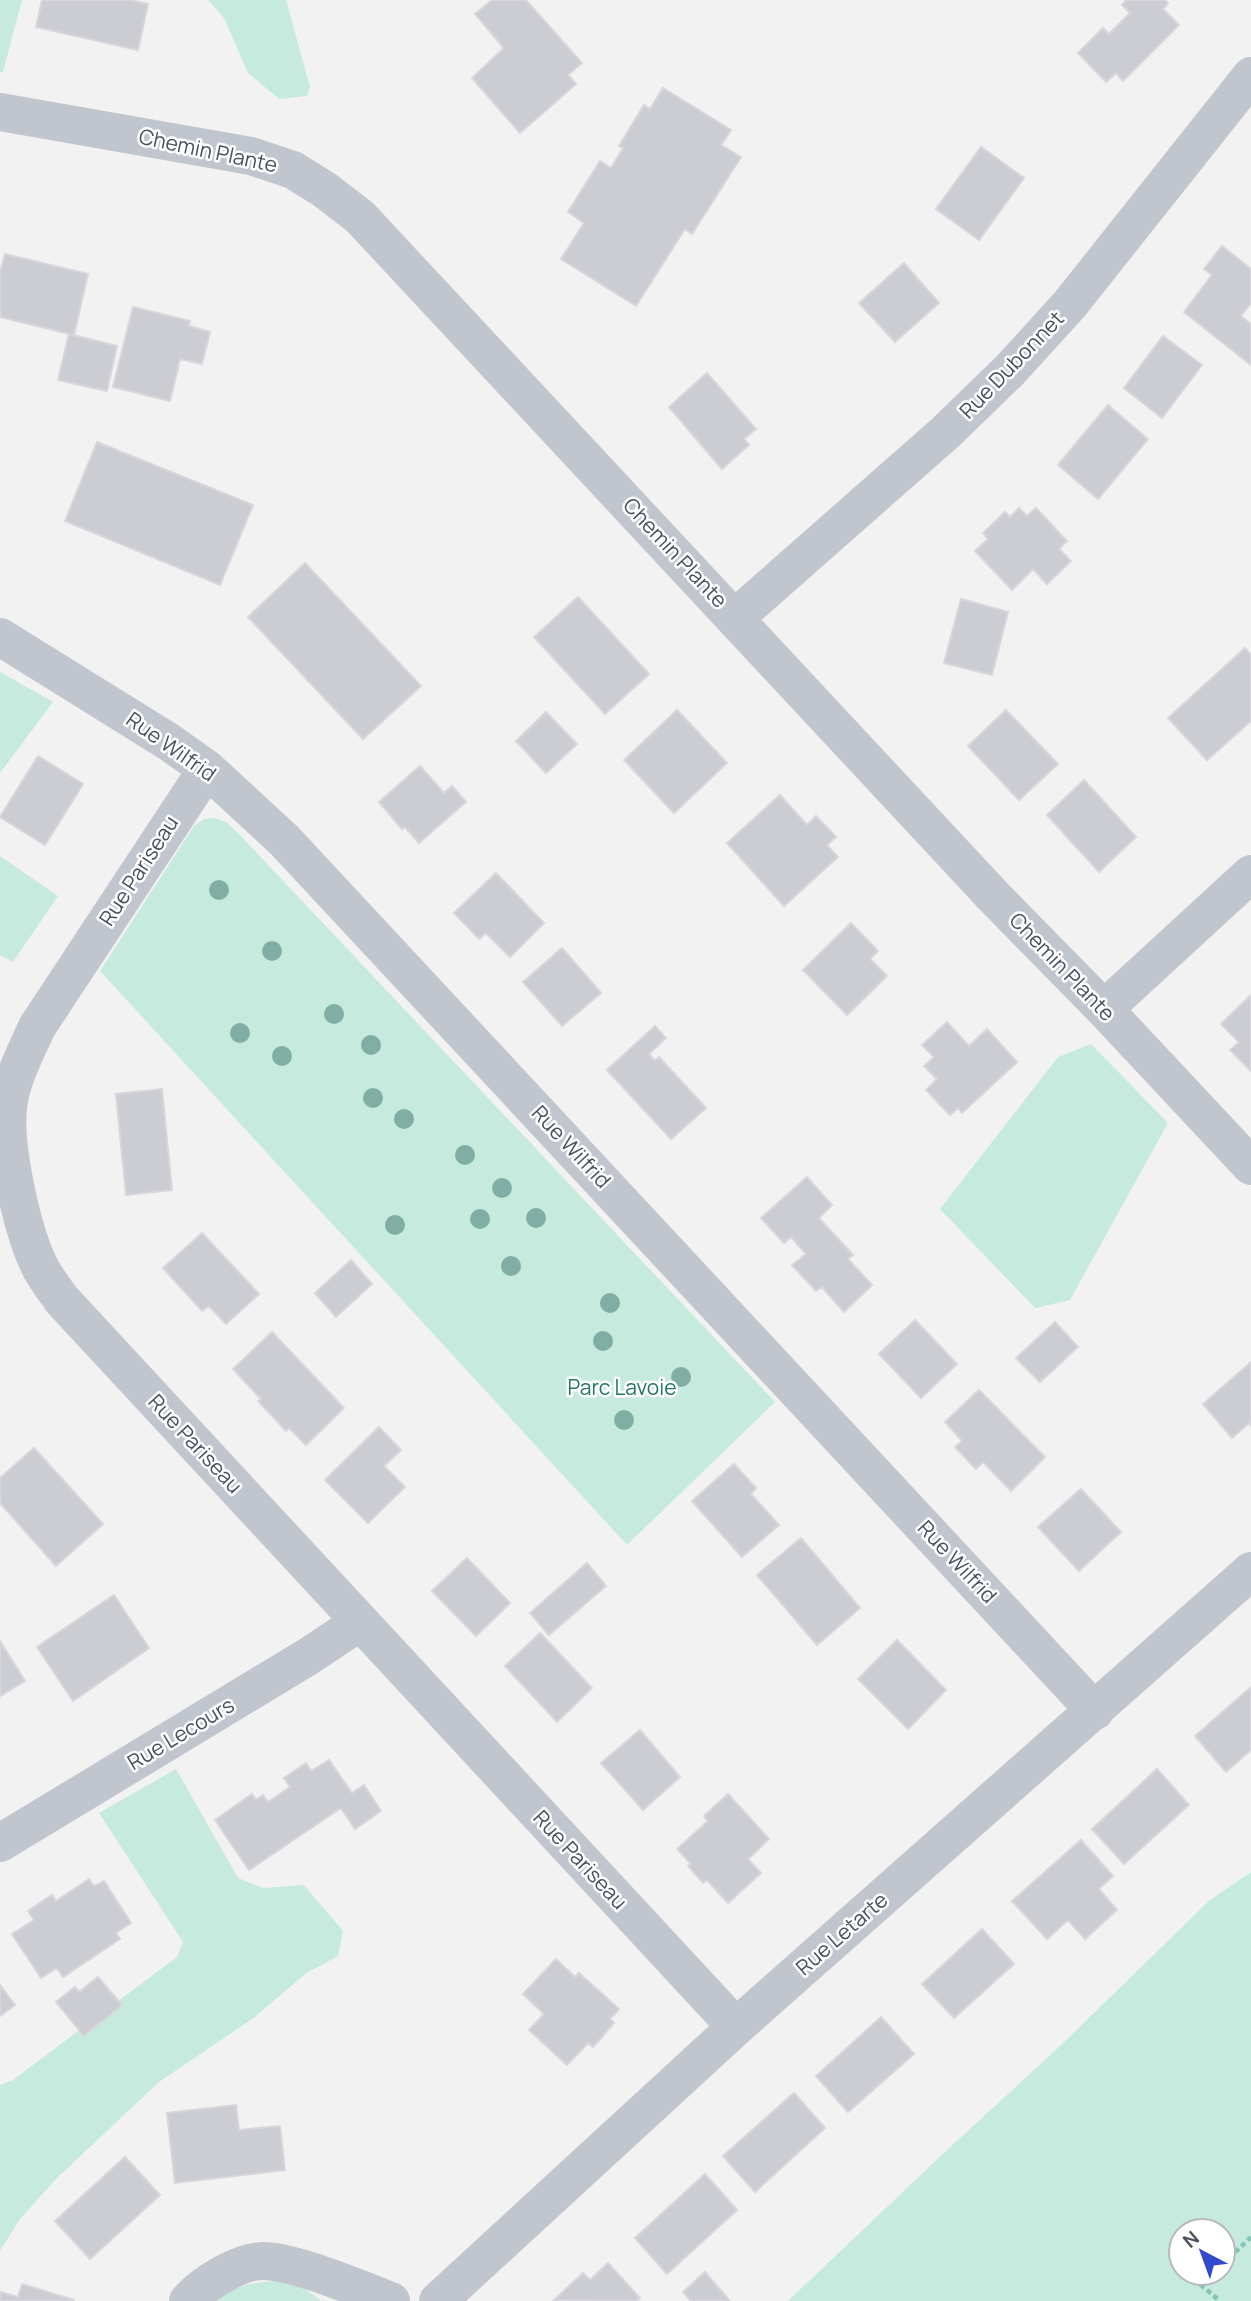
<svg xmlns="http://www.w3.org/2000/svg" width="1251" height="2301" font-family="Manrope,sans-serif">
<rect width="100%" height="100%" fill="#f3f2f2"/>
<path fill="#c6ebde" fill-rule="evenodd" d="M0 0H22L3 72H0Z
M208 0H286L310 87 307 96 279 99 248 73 224 18Z
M0 672 53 702 0 773Z
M215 818 226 822 238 833 775 1402 627 1545 100 971 194 826 204 819Z
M0 856 58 896 13 962 0 955Z
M1091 1044 1168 1123 1070 1300 1035 1308 940 1209 1058 1057Z
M176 1769 238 1878 263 1888 304 1885 343 1931 338 1956 305 1974 255 2017 159 2082 57 2178 20 2219 0 2251V2085L13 2080 177 1957 183 1942 99 1813Z
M1251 1872V2301H788L947 2150 1060 2046 1210 1900ZM1181 2231H1223V2273H1181Z
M277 2281 303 2288 322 2301H216C234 2285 254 2282 277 2281Z"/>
<path fill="#cccdd3" stroke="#d6d6dc" stroke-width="2" d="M42 0H130L148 4 138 50 36 27Z
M492 0H526L582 63 568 75 576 84 520 133 472 78 504 48 475 14Z
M1126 0H1165L1168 3 1163 9 1179 25 1123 81 1116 73 1106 82 1078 53 1103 28 1109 34 1130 13 1122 5Z
M663 88 731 130 721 145 741 157 692 234 685 229 636 306 561 259 584 223 568 212 600 161 611 168 623 148 619 146 644 105 650 109Z
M981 147 1024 178 979 240 936 209Z
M1222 246 1251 269V303L1241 316 1251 324V365L1184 312 1212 275 1204 269Z
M5 254 88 274 74 335 0 317V273Z
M904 263 939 303 895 342 859 303Z
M133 307 190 321 189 326 210 332 202 364 180 359 170 401 113 387Z
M69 334 117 346 107 391 58 380Z
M1163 336 1202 365 1162 418 1124 388Z
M707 373 756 429 744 439 749 445 722 469 669 407Z
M1108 405 1148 439 1098 499 1058 465Z
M97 442 253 505 220 585 65 521Z
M1019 508 1027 516 1036 508 1067 541 1059 549 1071 561 1047 584 1033 569 1012 590 975 551 988 539 983 533 1005 512 1010 517Z
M305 563 421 686 363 739 248 617Z
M578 597 649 674 605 714 534 637Z
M961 599 1008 612 992 675 944 663Z
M1245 648 1251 655V721L1207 760 1168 718Z
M677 710 727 763 674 813 624 760Z
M1006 710 1058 764 1019 800 968 746Z
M546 712 577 744 546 773 516 741Z
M38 756 83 784 45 845 0 817Z
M420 766 444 793 452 786 466 802 419 843 405 827 402 829 379 802Z
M1084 780 1136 837 1099 872 1047 815Z
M780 795 807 825 816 816 836 837 827 845 838 857 784 906 727 843Z
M496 873 544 923 510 957 486 933 479 939 454 913Z
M851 923 878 951 870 959 887 976 847 1015 803 970Z
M562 948 601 993 562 1026 523 982Z
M1251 995V1071L1230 1050 1239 1042 1221 1024Z
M947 1022 969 1046 987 1029 1017 1062 962 1113 958 1108 950 1115 926 1090 937 1079 924 1066 934 1057 922 1045Z
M655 1026 666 1038 649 1054 655 1061 659 1057 706 1108 671 1139 607 1070Z
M162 1089 172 1190 126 1195 116 1094Z
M807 1177 832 1205 819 1218 853 1255 848 1259 872 1285 844 1312 822 1287 816 1291 792 1265 806 1254 791 1237 784 1243 761 1218Z
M202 1233 259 1294 226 1324 209 1306 202 1311 163 1268Z
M351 1260 372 1284 336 1317 315 1293Z
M915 1320 957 1364 921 1398 879 1354Z
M1055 1322 1078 1347 1040 1382 1016 1358Z
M272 1332 344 1408 306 1445 289 1428 286 1431 258 1401 261 1399 233 1369Z
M1251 1362V1426L1249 1423 1232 1438 1203 1404Z
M979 1390 1045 1457 1011 1491 983 1462 976 1469 955 1447 962 1441 945 1422Z
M379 1427 401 1450 384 1466 405 1487 368 1523 325 1480Z
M34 1448 103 1524 56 1566 0 1503V1478Z
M734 1464 756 1488 751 1494 779 1525 742 1557 692 1501Z
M1081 1489 1121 1532 1079 1571 1038 1527Z
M801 1538 860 1608 817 1645 757 1575Z
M467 1558 510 1603 476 1636 432 1591Z
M587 1563 606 1586 549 1635 530 1613Z
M114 1595 149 1648 73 1701 37 1647Z
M540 1633 592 1688 557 1722 505 1666Z
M897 1640 946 1690 908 1729 858 1679Z
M0 1641 25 1681 0 1696Z
M1251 1687V1750L1226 1772 1195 1736Z
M640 1730 680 1777 643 1810 601 1763Z
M329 1760 352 1793 364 1785 381 1811 355 1829 341 1808 249 1870 215 1820 252 1794 256 1800 263 1795 268 1802 290 1787 284 1778 306 1763 311 1771Z
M1157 1769 1189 1805 1124 1864 1092 1829Z
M728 1794 769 1839 748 1859 761 1873 728 1903 707 1880 703 1883 688 1866 691 1864 677 1849 708 1821 704 1816Z
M1081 1840 1113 1876 1099 1889 1117 1910 1085 1939 1068 1920 1047 1939 1012 1901Z
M89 1879 94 1886 104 1881 131 1923 116 1933 120 1939 63 1977 57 1968 41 1978 12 1934 34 1920 28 1911 52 1895 56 1901Z
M982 1929 1014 1964 954 2018 922 1984Z
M556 1959 575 1977 579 1973 619 2009 610 2019 614 2023 593 2047 588 2043 567 2065 529 2030 544 2014 523 1994Z
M98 1977 122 2005 84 2036 56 2002 75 1987 79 1992Z
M0 1985 15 2005 0 2016Z
M881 2017 914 2054 848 2112 816 2076Z
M794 2093 825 2128 755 2192 723 2156Z
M236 2105 239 2130 280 2126 285 2170 175 2183 167 2113Z
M125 2157 160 2195 90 2259 55 2221Z
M705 2174 737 2210 667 2274 635 2238Z
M608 2263 640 2298 637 2301 554 2300 583 2273 590 2280Z
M705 2272 730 2301H691L683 2292Z
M22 2284 74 2300V2301H0L1 2292 18 2297Z"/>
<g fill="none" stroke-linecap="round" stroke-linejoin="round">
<path stroke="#82c5b6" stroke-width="4.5" stroke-dasharray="5 3.5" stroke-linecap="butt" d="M1223 2264 1251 2237
M1214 2273 1201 2285 1220 2301"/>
<path stroke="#c1c5ce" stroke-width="38" d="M0 112 251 156 293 170 325 190 360 217 995 898 1104 1009 1251 1166
M735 618 946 432 1010 370 1070 304 1251 76
M0 637 169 742 207 769 284 840 1095 1711
M207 769 37 1027C26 1052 11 1079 8 1107 4 1148 22 1232 41 1269 47 1280 55 1290 62 1300L736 2027
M1104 1009 1251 874
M0 1843 309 1656 360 1622
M188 2301C203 2284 239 2261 263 2261 294 2261 360 2289 391 2301
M438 2301 736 2027 1251 1571"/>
</g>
<g fill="#81aea4">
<circle cx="219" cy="890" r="10"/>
<circle cx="272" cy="951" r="10"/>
<circle cx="334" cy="1014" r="10"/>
<circle cx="240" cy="1033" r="10"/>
<circle cx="371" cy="1045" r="10"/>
<circle cx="282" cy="1056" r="10"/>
<circle cx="373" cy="1098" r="10"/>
<circle cx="404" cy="1119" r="10"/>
<circle cx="465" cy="1155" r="10"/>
<circle cx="502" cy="1188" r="10"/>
<circle cx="536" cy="1218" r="10"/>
<circle cx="480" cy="1219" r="10"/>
<circle cx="395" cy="1225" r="10"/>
<circle cx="511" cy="1266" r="10"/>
<circle cx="610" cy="1303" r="10"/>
<circle cx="603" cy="1341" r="10"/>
<circle cx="681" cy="1377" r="10"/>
<circle cx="624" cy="1420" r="10"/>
</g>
<g text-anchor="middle" stroke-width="5" stroke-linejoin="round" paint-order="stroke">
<g font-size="21" fill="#4b505d" stroke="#fff">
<text transform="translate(208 151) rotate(12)" y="7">Chemin Plante</text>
<text transform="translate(1012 365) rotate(-46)" y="7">Rue Dubonnet</text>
<text transform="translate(675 553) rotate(47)" y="7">Chemin Plante</text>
<text transform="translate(171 747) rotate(35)" y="7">Rue Wilfrid</text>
<text transform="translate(139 871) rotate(-57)" y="7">Rue Pariseau</text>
<text transform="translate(1062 967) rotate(46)" y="7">Chemin Plante</text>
<text transform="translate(571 1147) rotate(47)" y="7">Rue Wilfrid</text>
<text transform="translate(195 1444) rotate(47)" y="7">Rue Pariseau</text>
<text transform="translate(957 1562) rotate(47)" y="7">Rue Wilfrid</text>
<text transform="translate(181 1734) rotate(-31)" y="7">Rue Lecours</text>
<text transform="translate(580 1860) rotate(47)" y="7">Rue Pariseau</text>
<text transform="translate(842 1934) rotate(-41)" y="7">Rue Letarte</text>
</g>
<g font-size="21" fill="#237764" stroke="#fff">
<text x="622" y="1395">Parc Lavoie</text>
</g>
</g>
<g transform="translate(1202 2252) rotate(319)"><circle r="33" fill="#ffffff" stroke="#b7b9be" stroke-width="2"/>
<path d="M0-5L12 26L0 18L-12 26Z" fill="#304acf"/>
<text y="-10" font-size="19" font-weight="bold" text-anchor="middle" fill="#4b505d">N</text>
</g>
</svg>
